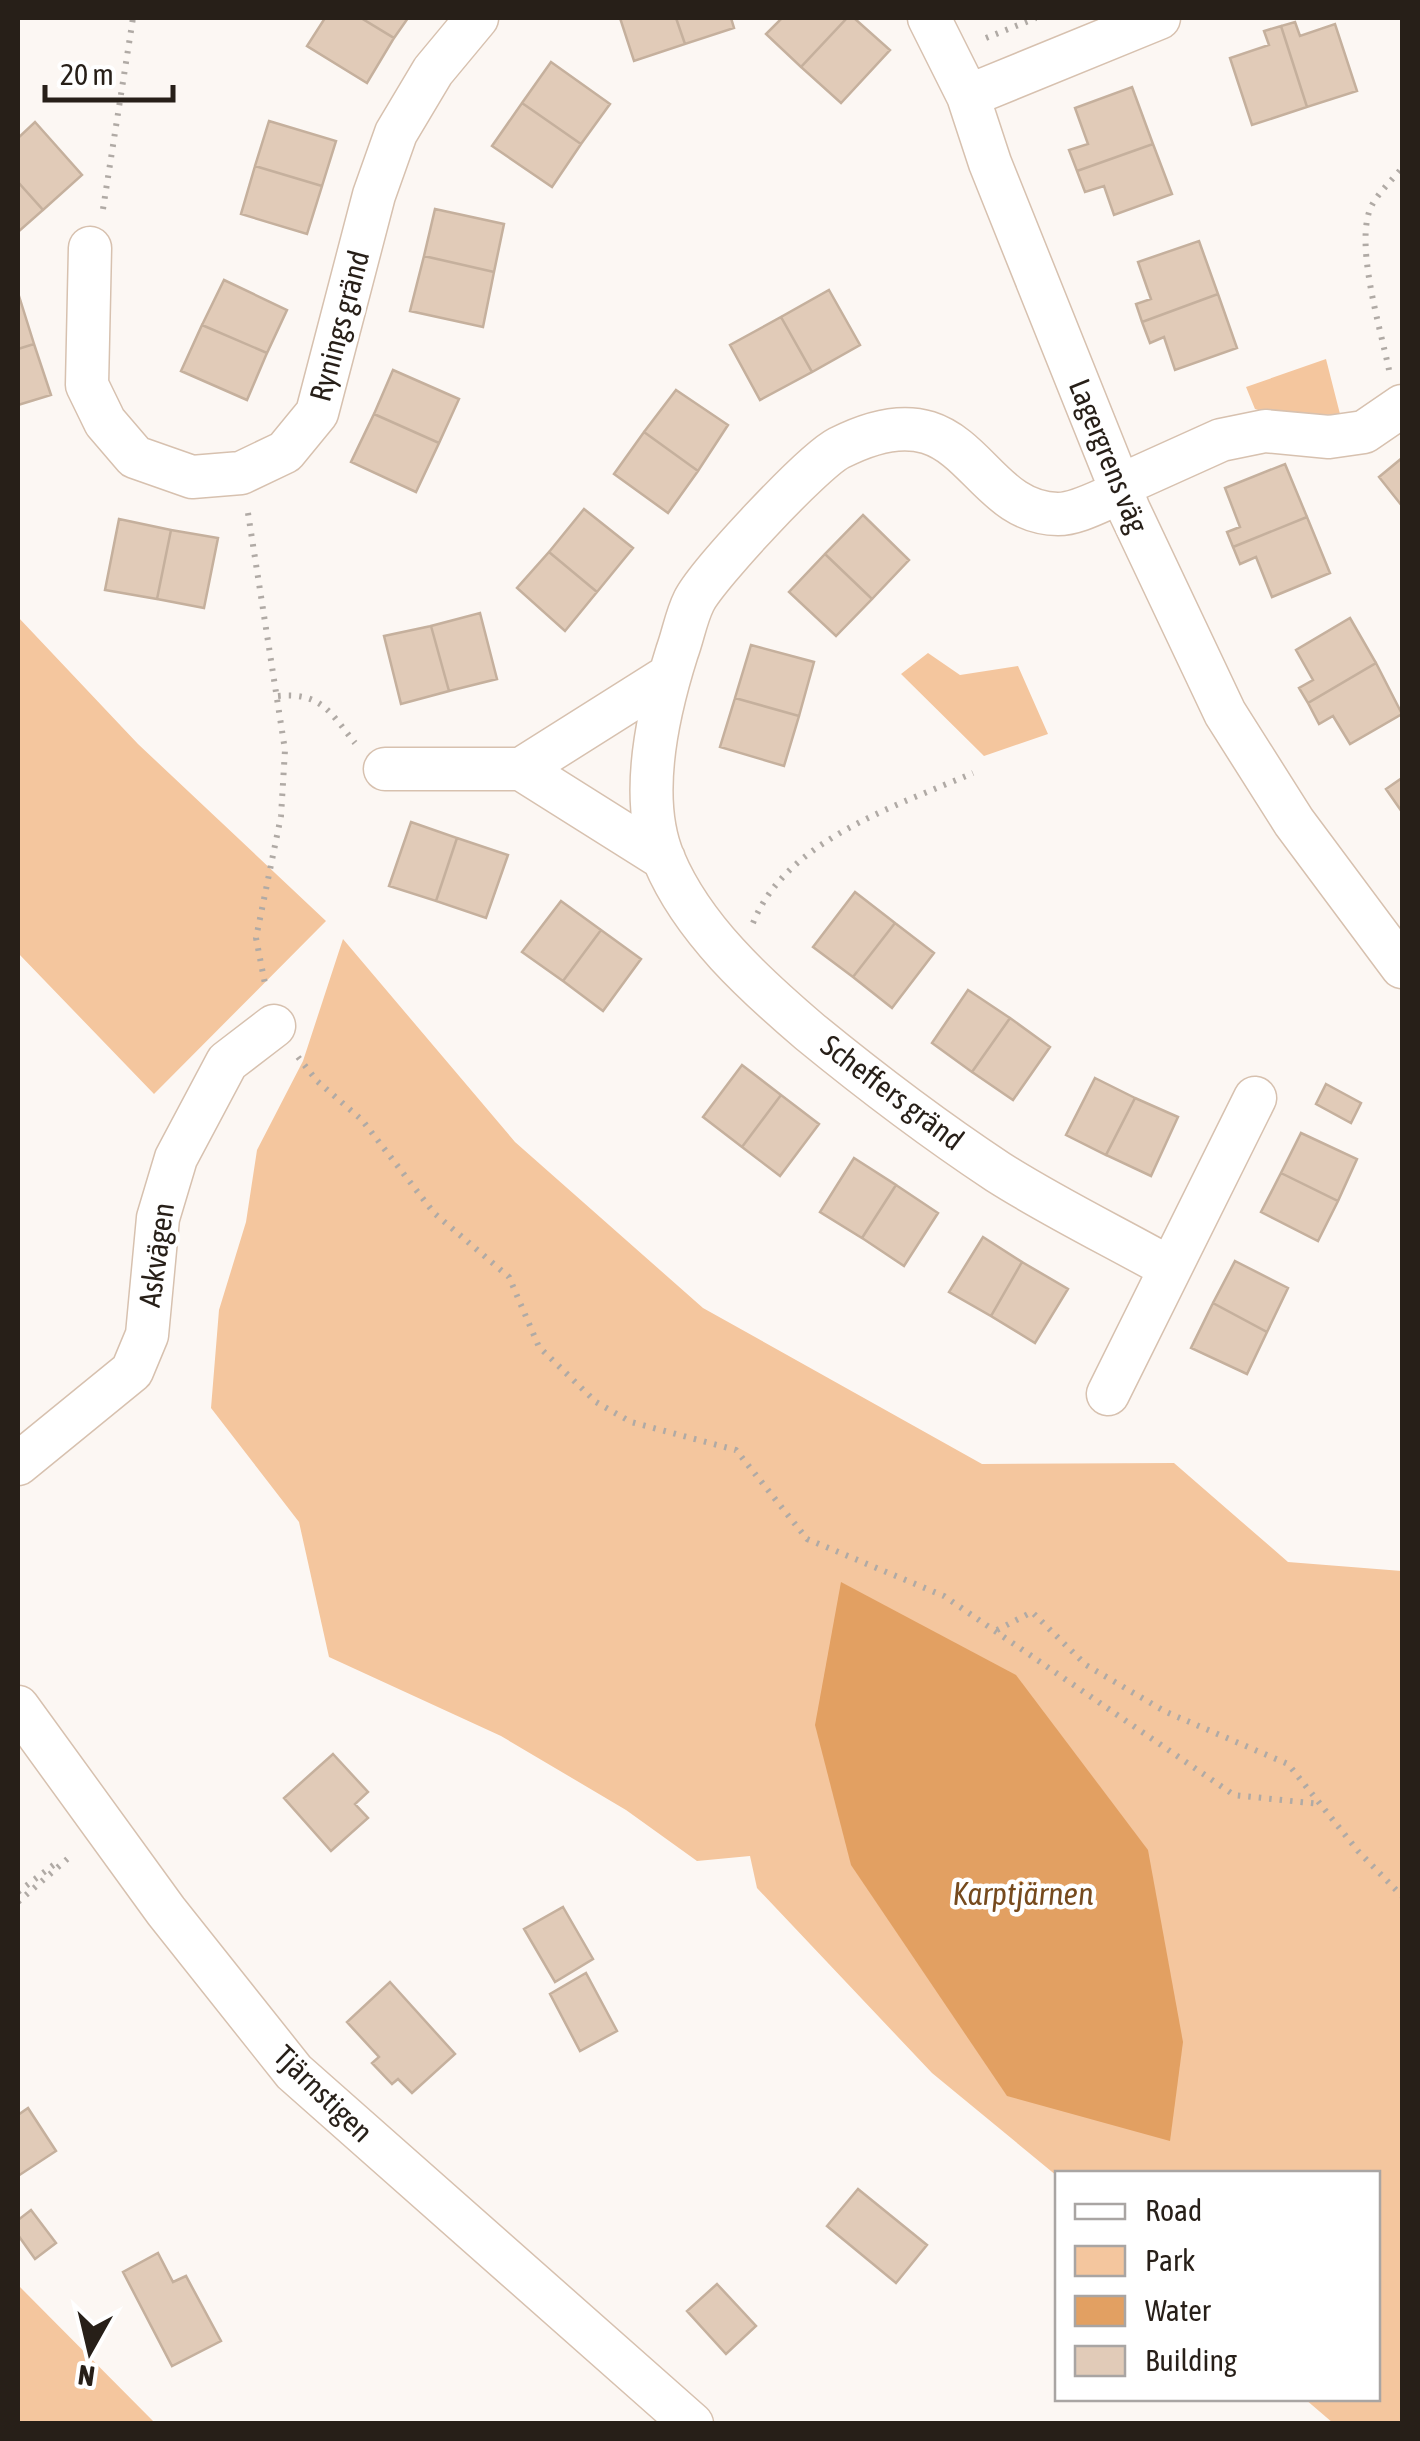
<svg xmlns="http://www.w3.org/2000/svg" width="1420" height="2441" font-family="'Asap Condensed',sans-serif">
<rect width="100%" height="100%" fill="#fcf7f3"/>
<path fill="#f4c69e" d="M1326 359 1340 414 1281 417 1255 409 1246 387Z
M18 617 138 744 326 921 154 1094 18 953Z
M928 653 960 675 1018 666 1048 734 984 756 901 674Z
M343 939 515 1142 703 1308 982 1464 1174 1463 1288 1562 1402 1571V2423H1333L1305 2399 1378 2398V2174L1057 2176 932 2073 757 1888 750 1856 697 1861 626 1810 501 1736 329 1657 299 1522 211 1408 219 1310 246 1222 257 1150 303 1061Z
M18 2285 155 2423H18Z"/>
<path fill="#e2a062" d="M841 1582 1016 1675 1148 1850 1183 2042 1170 2141 1007 2096 851 1865 815 1725Z"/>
<path fill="#e1cbb8" stroke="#c5b09d" stroke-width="2.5" d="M325 18H361L394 38 367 83 307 46Z
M361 18H408L394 38Z
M620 18H676L685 44 634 61Z
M676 18H731L734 28 685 44Z
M782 18H847L801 67 766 34Z
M847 18H854L890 50 841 103 801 67Z
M1295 22 1300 36 1335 24 1357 91 1307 107 1281 26Z
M1281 26 1307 107 1252 125 1230 58 1269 45 1264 31Z
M551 62 610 104 581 144 522 103Z
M1132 87 1153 144 1077 171 1069 150 1088 144 1075 108Z
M522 103 581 144 552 187 492 146Z
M269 121 336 141 322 186 255 166Z
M35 122 82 175 43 210 18 182V138Z
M1153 144 1172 194 1114 215 1104 186 1085 192 1077 171Z
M255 166 322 186 307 234 241 214Z
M18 182 43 210 18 232Z
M435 209 504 224 494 272 424 256Z
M1199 241 1218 294 1142 322 1136 304 1151 299 1138 262Z
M424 256 494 272 483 327 410 311Z
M224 280 287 310 267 353 202 325Z
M829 290 860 345 812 372 781 317Z
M1218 294 1237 348 1175 370 1164 337 1150 343 1142 322Z
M19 296 34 344 18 349V297Z
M781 317 812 372 760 400 730 345Z
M202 325 267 353 247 400 181 371Z
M34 344 51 395 18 405V349Z
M393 370 459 399 439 443 374 414Z
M676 390 728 425 698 471 644 432Z
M374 414 439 443 416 492 351 462Z
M644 432 698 471 668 513 614 474Z
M1402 458V506L1379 477Z
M1285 464 1307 517 1233 547 1227 532 1240 527 1225 488Z
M584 509 633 548 597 592 549 552Z
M863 515 909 560 872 599 825 554Z
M1307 517 1330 573 1272 597 1256 557 1240 564 1233 547Z
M119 519 171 530 157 599 105 590Z
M171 530 218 538 204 608 157 599Z
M549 552 597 592 565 631 517 588Z
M825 554 872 599 836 636 789 592Z
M480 613 497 679 449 691 431 626Z
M1350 618 1376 663 1308 703 1299 688 1313 680 1296 650Z
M431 626 449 691 401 704 384 636Z
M751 645 814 662 799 716 735 698Z
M1376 663 1402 714 1350 744 1333 716 1319 724 1308 703Z
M735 698 799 716 784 766 720 747Z
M1402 778V812L1386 789Z
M411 822 457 838 436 901 389 886Z
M457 838 508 855 486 918 436 901Z
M855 892 895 923 853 977 813 947Z
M561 901 601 930 563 981 522 952Z
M895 923 934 953 892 1008 853 977Z
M601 930 641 959 603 1011 563 981Z
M968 990 1010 1018 972 1072 932 1043Z
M1010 1018 1050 1047 1013 1100 972 1072Z
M742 1065 781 1095 742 1147 703 1117Z
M1095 1078 1135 1098 1106 1155 1066 1135Z
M1326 1084 1361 1103 1351 1123 1316 1104Z
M781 1095 819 1124 780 1176 742 1147Z
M1135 1098 1178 1117 1151 1176 1106 1155Z
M1301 1133 1357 1159 1338 1201 1281 1173Z
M854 1158 896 1185 862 1238 820 1212Z
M1281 1173 1338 1201 1318 1241 1261 1212Z
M896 1185 938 1213 904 1266 862 1238Z
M983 1237 1022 1262 991 1316 949 1292Z
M1235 1261 1288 1288 1267 1332 1213 1303Z
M1022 1262 1068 1289 1035 1343 991 1316Z
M1213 1303 1267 1332 1247 1374 1191 1348Z
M333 1754 368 1792 355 1804 368 1818 331 1851 284 1798Z
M563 1907 593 1959 555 1982 524 1929Z
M586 1973 617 2031 580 2051 550 1994Z
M390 1982 455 2054 412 2093 398 2079 392 2084 372 2063 379 2057 347 2022Z
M28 2108 56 2151 18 2176V2115Z
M858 2189 927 2245 896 2283 827 2226Z
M31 2210 56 2243 35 2259 18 2235V2220Z
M158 2253 173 2282 186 2276 221 2341 172 2366 123 2272Z
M717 2284 756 2326 726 2354 687 2311Z"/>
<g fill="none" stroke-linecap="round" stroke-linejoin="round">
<defs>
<path id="minor" d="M929 18 968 96 990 163 1129 510 1225 713 1294 822 1402 967
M968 96 1159 18
M90 248 87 385 105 422 135 457 192 477 241 473 285 452 317 413 374 195 396 133 433 71 477 18
M1119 486 1221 440 1265 431 1329 437 1364 432 1402 406
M1122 492C1103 499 1078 514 1058 514 970 513 971 381 839 448 812 462 707 575 694 601 686 617 683 636 677 652 658 712 638 799 664 860 693 929 755 985 810 1032 871 1082 933 1129 998 1172 1053 1207 1113 1236 1170 1268
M385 769H521L664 859
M521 769 670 675
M1108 1394 1255 1098
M18 1464 132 1371 147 1335 158 1218 176 1158 227 1062 274 1026
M18 1707 166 1911 294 2072 692 2424"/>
</defs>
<use href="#minor" stroke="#d7c1af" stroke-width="45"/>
<path stroke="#b0aaa5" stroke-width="6" stroke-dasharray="2.5 8" stroke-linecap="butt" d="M986 38 1036 18
M103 209 133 18
M1389 370C1381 330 1353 241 1372 205 1380 191 1392 180 1402 168
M248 513 285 750 281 816 256 938 266 989
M278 696C321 692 330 712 355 743
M753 923C787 839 897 806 973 773
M298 1057 317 1081 362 1120 434 1213 509 1277 539 1347 596 1402 631 1422 736 1450 807 1539 944 1596 1234 1795 1320 1804
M997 1630 1032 1612 1086 1665 1166 1712 1288 1764 1358 1851 1402 1896
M18 1892 56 1863
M18 1902 73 1854"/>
<use href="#minor" stroke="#fff" stroke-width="42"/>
</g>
<g text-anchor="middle" stroke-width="9" stroke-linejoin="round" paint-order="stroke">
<g font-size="30" fill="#271f18" stroke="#fff">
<text transform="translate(340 326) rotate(-75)" y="10">Rynings gränd</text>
<text transform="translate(1108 456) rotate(68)" y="10">Lagergrens väg</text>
<text transform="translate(892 1093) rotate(37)" y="10">Scheffers gränd</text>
<text transform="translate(157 1255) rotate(-82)" y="10">Askvägen</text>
<text transform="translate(323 2094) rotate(44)" y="10">Tjärnstigen</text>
</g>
<g font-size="32" font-style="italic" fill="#764a1d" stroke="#fff">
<text x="1023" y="1905">Karptjärnen</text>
</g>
</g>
<rect width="1420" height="2441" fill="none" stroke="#271f18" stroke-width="40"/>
<rect x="1055" y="2171" width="325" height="230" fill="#ffffff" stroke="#a9a5a3" stroke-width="2.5"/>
<rect x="1075" y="2204" width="50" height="15" fill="#ffffff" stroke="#a9a5a3" stroke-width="2.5"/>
<text x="1145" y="2221" font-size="30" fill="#271f18">Road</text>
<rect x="1075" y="2246" width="50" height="30" fill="#f4c69e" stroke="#a9a5a3" stroke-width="2.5"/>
<text x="1145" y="2271" font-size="30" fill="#271f18">Park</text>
<rect x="1075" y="2296" width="50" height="30" fill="#e2a062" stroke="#a9a5a3" stroke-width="2.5"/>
<text x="1145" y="2321" font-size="30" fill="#271f18">Water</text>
<rect x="1075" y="2346" width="50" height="30" fill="#e1cbb8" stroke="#a9a5a3" stroke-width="2.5"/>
<text x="1145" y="2371" font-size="30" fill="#271f18">Building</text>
<g transform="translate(90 2351) rotate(188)" stroke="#ffffff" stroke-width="8" paint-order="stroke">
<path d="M0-8L18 38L0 25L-18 38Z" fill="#271f18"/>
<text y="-15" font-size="28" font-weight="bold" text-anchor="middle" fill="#271f18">N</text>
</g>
<path d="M45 85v15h128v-15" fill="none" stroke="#271f18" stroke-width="5"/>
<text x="60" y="85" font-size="30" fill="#271f18" stroke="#ffffff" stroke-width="8" paint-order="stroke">20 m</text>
</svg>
